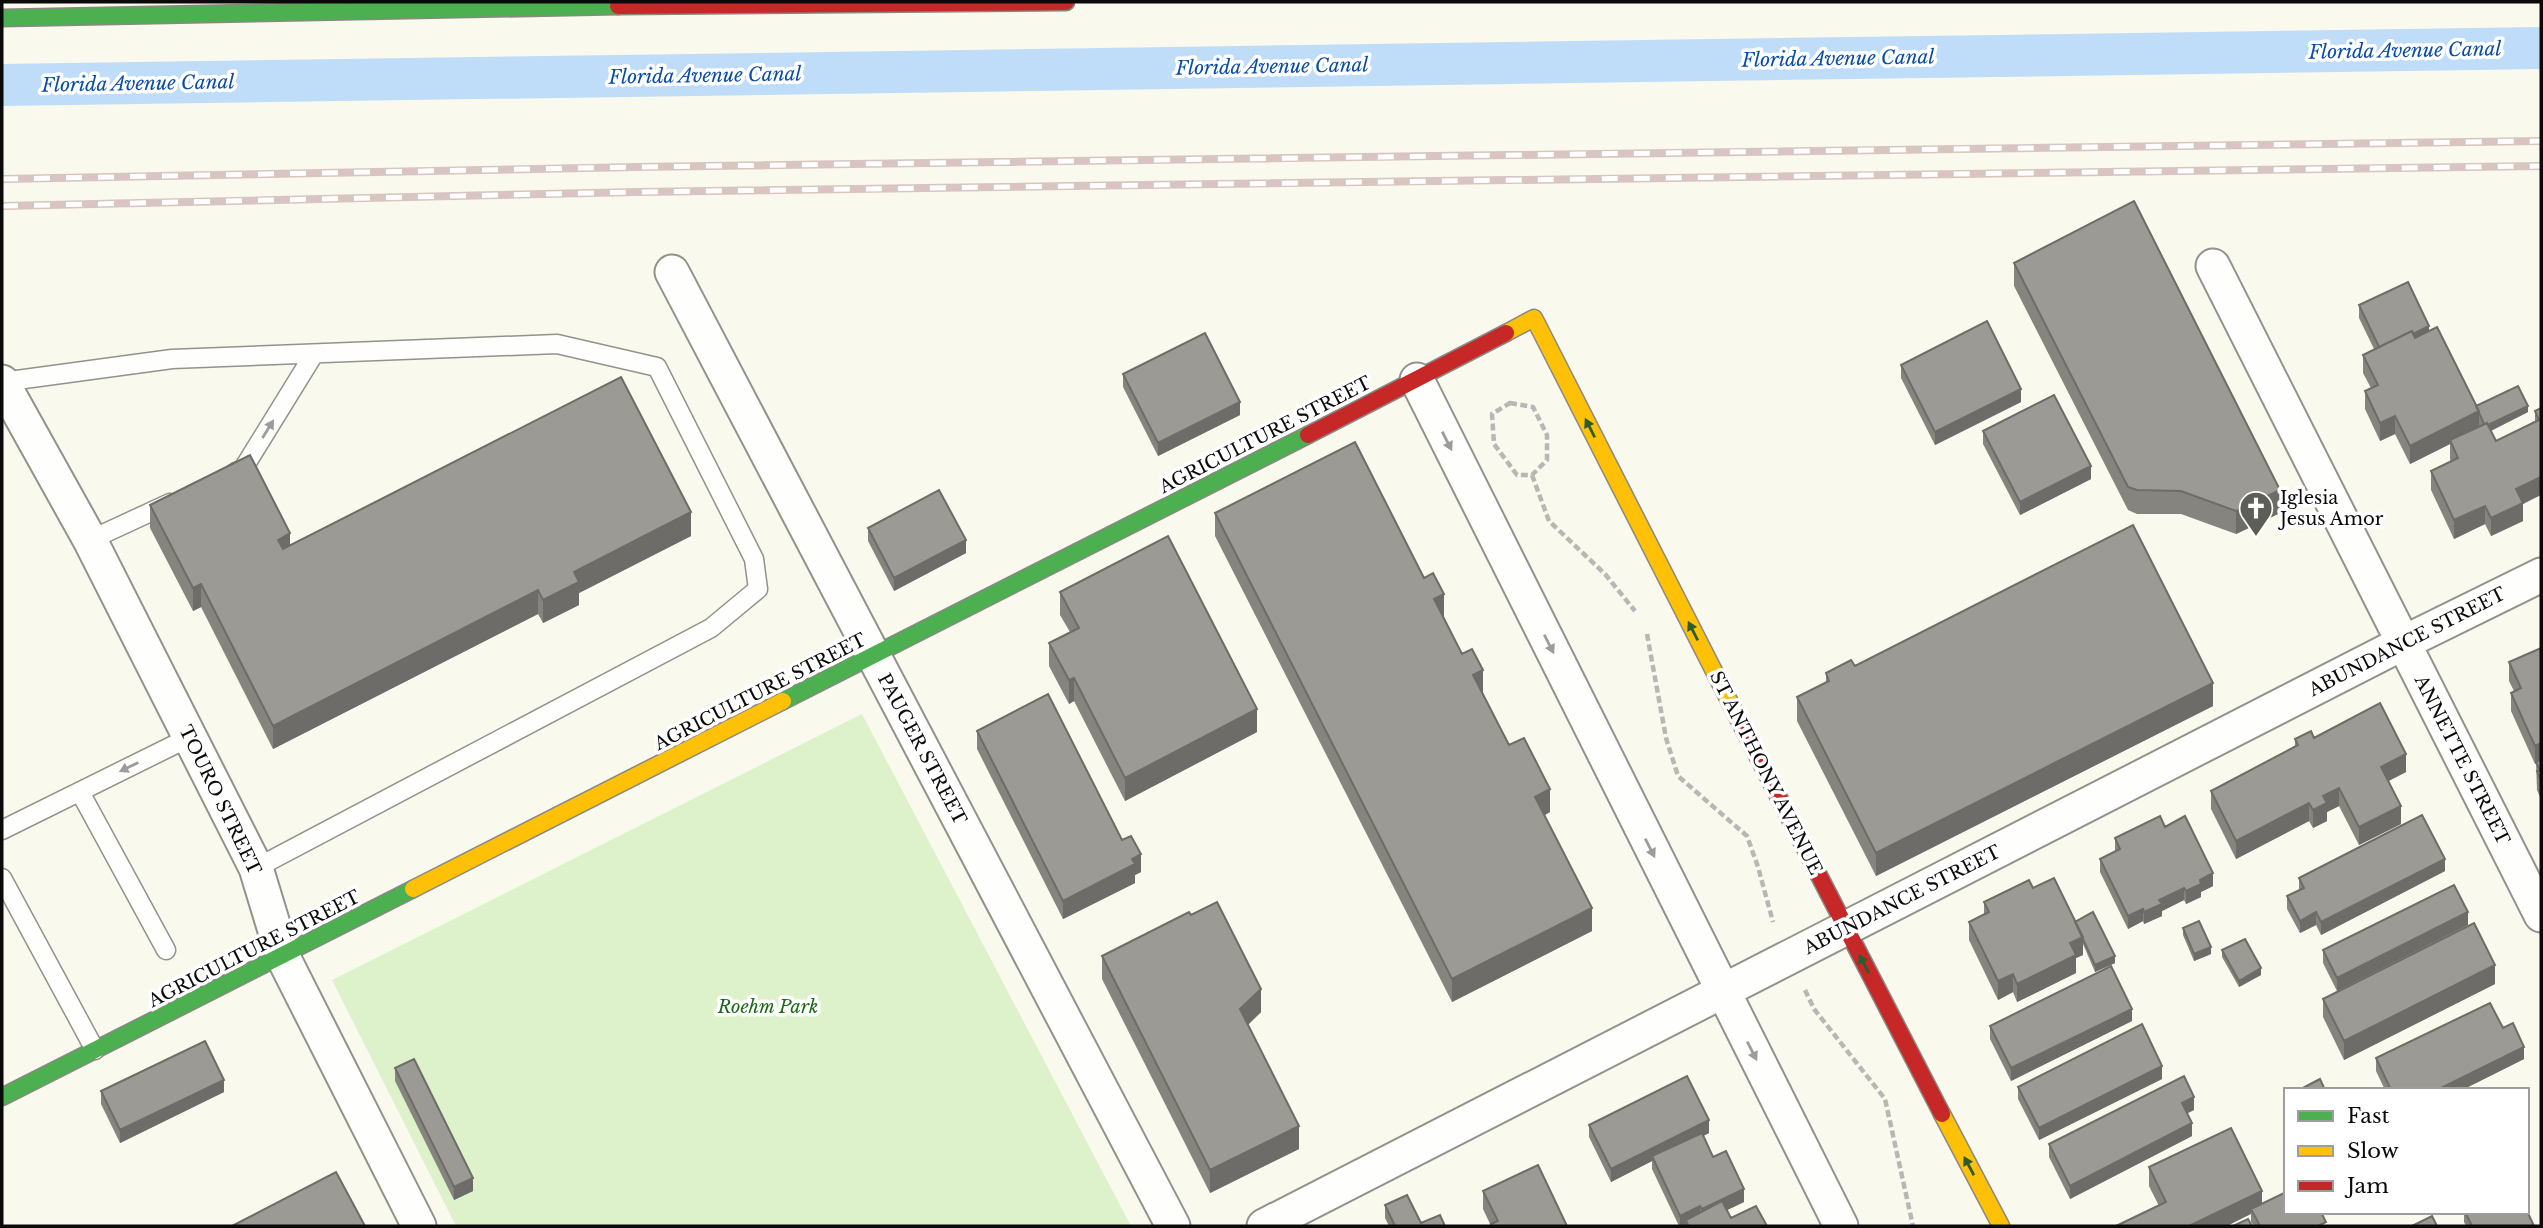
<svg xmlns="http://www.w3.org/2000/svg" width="2543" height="1228" font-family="'Libre Baskerville',serif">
<rect width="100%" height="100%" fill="#faf9ed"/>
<path fill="#ddf2ca" d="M862 714 1131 1226H456L332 980Z"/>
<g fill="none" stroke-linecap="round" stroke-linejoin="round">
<path stroke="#bfdcf8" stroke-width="42" d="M2 85 2541 48"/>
<defs>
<path id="lane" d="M2 382 172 359 557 344 657 367 754 559 758 589 711 628 256 868
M236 472 243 469 314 354
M90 540 170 503
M80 792 166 950
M2 830 190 737
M2 878 95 1050"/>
<path id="street" d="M2213 266 2541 915
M672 272 1173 1226
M1417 380 1841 1226
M2 382 90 540 256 868 283 957 419 1226
M1264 1226 2403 643 2541 575"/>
<path id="fast" d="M2 18 618 6
M783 701 1308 435
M2 1097 413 889"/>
<path id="slow" d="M1506 333 1534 318 1744 730
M413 889 783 701
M1942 1114 2001 1226"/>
<path id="jam" d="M618 6 1066 2
M1308 435 1506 333
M1744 730 1942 1114"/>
</defs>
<use href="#lane" stroke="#92928c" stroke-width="21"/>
<use href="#street" stroke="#92928c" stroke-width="37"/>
<use href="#fast" stroke="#898883" stroke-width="19"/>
<use href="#slow" stroke="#898883" stroke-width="19"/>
<use href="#jam" stroke="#898883" stroke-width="19"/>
<path stroke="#b7b7b5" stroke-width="4.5" stroke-dasharray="7 3.5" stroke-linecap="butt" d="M1510 403 1533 407 1547 435V460L1532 475H1517L1494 444 1492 414Z
M1532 475 1549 521 1605 574 1635 611
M1647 634 1666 738 1678 776 1747 836 1758 867 1773 922
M1805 990 1814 1009 1885 1099 1913 1226"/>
<use href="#lane" stroke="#fefefc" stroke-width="18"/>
<use href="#street" stroke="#fefefc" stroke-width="33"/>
<use href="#fast" stroke="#4caf50" stroke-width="16"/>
<use href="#slow" stroke="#ffc107" stroke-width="16"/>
<use href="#jam" stroke="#c62828" stroke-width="16"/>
<defs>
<path id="rail" d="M2 179 637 167 2541 141
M2 206 637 192 2541 166"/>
</defs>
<use href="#rail" stroke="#d8c4c0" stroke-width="8"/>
<use href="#rail" stroke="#fff" stroke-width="5" stroke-dasharray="16" stroke-linecap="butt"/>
</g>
<path fill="#86847f" d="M2014 263 2280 513 2236 534 2181 514H2137L2128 510 2014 286Z
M2359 305 2429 331 2476 406 2528 412 2491 431 2496 441 2535 422V411L2541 408 2523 504V521L2491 536 2485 524 2454 539 2431 490V471L2451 462 2450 459V444L2410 464 2395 434 2380 441 2365 409V391L2371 388 2363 373V355L2374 349 2359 318Z
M1901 365 2021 402 1935 445 1901 378Z
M1123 374 1240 415 1158 456 1123 387Z
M1983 431 2091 479 2020 515 1983 444Z
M150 505 290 546 691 536 579 593V605L543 623 538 614 273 749 201 607 193 611 150 528Z
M1215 513 1444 617 1462 654 1483 693 1509 745 1550 812 1545 815 1592 931 1452 1002 1215 536Z
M868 528 966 553 894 591 868 541Z
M1060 592 1257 732 1125 801 1074 701 1069 704 1049 666V643L1070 632 1060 615Z
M2541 648V799L2537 790 2536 763 2535 764 2511 711V693L2514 691 2509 681V662Z
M1855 666 2213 706 1876 876 1797 721V697L1826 683V673Z
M977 731 1122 840 1141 872 1135 875V883L1063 919 977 749Z
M2314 738 2406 772 2388 781 2401 824 2359 845 2339 806 2327 812V821L2313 828 2309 821 2236 859 2211 809V791L2295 747V739Z
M2165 827 2213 886 2201 892V897L2186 904 2184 900 2162 911V916L2144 924 2143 921 2128 929 2100 872V859L2115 852V838Z
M2445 871 2321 935 2316 925 2300 933 2287 909V896L2299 890V878Z
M2033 888 2075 922 2115 963 2095 972 2083 944V955L2076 958V973L2017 1002 2013 992 1998 1000 1969 940V922L1984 914V902Z
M2468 925 2337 991 2323 963V950Z
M2183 928 2211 954 2194 961 2183 935Z
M2222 950 2261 975 2239 987 2222 957Z
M1102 956 1261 1012 1248 1025 1299 1149 1210 1193 1102 979Z
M2495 984 2344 1060 2323 1017V999Z
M2132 1021 2011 1081 1990 1039V1026Z
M2376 1058 2524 1059 2462 1090H2385L2376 1071Z
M395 1068 473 1191 454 1200 395 1081Z
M2162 1079 2039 1140 2018 1099V1087Z
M101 1091 224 1092 120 1143 101 1104Z
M2194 1110 2187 1113 2192 1136 2070 1199 2049 1157V1144Z
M1589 1125 1709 1133 1703 1136 1713 1157 1744 1202 1727 1210 1731 1218 1767 1226H1679L1652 1169V1161L1611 1182 1589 1137Z
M2149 1167 2262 1204 2326 1226H2254L2251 1222V1214L2159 1206 2149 1186Z
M1483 1191 1567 1226H1491L1483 1209Z
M1385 1205 1421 1223 1445 1226H1389L1385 1218Z
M2464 1212H2527L2534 1226H2466L2464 1222Z"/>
<path fill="#6d6c68" d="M2429 326V339L2381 350Z
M2021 389V402L1935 445V432Z
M1240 402V415L1158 456V443Z
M2528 406V412L2486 433V427Z
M2479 411V429L2450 440V444L2410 464V446Z
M2395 416V434L2380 441V423Z
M2091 466V479L2020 515V502Z
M2541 477V495L2523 504V521L2491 536V518L2516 489Z
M2280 490V513L2236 534V511Z
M2485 506V524L2454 539V520Z
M691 512V536L579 593V605L543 623V600L574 572Z
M290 533V556L278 563V540Z
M966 540V553L894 591V578Z
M201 584V607L193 611V588Z
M538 590V614L273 749V726Z
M1444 594V617L1434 622V599Z
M1483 670V693L1473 698V675Z
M1074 678V701L1069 704V680Z
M2213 683V706L1876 876V853Z
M1257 709V732L1125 801V778Z
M2541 743V761L2535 764V746Z
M2406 754V772L2381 785V767Z
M2339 788V806L2327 812V821L2313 828V810L2323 796Z
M1550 789V812L1535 820V797Z
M2309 803V821L2236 859V841Z
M2401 806V824L2359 845V827Z
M1141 854V872L1135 875V883L1063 919V901Z
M2445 859V871L2321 935V922Z
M2213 873V886L2201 892V897L2186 904V891L2200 880Z
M2184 888V900L2162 911V916L2144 924V912L2159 900Z
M1592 908V931L1452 1002V979Z
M2143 909V921L2128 929V916Z
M2316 912V925L2300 933V921Z
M2468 912V925L2337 991V978Z
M2083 937V955L2076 958V973L2017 1002V984L2070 943Z
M2211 947V954L2194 961V954Z
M2115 956V963L2095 972V965Z
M2495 965V984L2344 1060V1041Z
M2261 968V975L2239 987V981Z
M2013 974V992L1998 1000V981Z
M1261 989V1012L1240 1032V1009Z
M2132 1009V1021L2011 1081V1068Z
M2524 1047V1059L2462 1090H2437Z
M2162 1066V1079L2039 1140V1128Z
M224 1080V1092L120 1143V1130Z
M2194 1097V1110L2182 1116V1103Z
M1709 1120V1133L1654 1160 1652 1156V1161L1611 1182V1169Z
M2192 1123V1136L2070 1199V1186Z
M1299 1126V1149L1210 1193V1170Z
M473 1178V1191L454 1200V1187Z
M1744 1189V1202L1702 1222V1209Z
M2262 1191V1209H2251V1214L2227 1226H2189Z
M1700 1206V1219L1686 1220V1225L1680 1226V1216Z"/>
<path fill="#9c9a94" stroke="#6d6c68" stroke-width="2" d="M2134 201 2280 490 2236 511 2181 491 2137 490 2128 487 2014 263Z
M2408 282 2429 326 2413 334 2412 331 2379 347 2359 305Z
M1987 321 2021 389 1935 432 1901 365Z
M2437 327 2479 411 2410 446 2395 416 2380 423 2365 391 2378 385 2363 355 2412 331 2415 338Z
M1205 333 1240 402 1158 443 1123 374Z
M621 377 691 512 574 572 579 582 543 600 538 590 273 726 201 584 193 588 150 505 250 455 290 533 278 540 283 549Z
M2518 386 2528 406 2488 425 2487 423 2484 424 2476 406Z
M2054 395 2091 466 2020 502 1983 431Z
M2541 408V477L2516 489 2523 503 2491 518 2485 506 2454 520 2431 471 2458 458 2450 440 2487 423 2496 441 2539 420 2535 411Z
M1355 442 1424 578 1433 573 1444 594 1434 599 1462 654 1472 649 1483 670 1473 675 1509 745 1524 738 1550 789 1535 797 1592 908 1452 979 1215 513Z
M939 490 966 540 894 578 868 528Z
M2133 525 2213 683 1876 853 1797 697 1829 681 1826 673 1851 660 1855 666Z
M1168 536 1257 709 1125 778 1074 678 1069 680 1049 643 1079 628 1060 592Z
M2541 648V743L2535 746 2511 693 2521 688 2509 662Z
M1048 694 1122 840 1131 836 1141 854 1132 859 1135 864 1063 901 977 731Z
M2380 703 2406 754 2381 767 2401 806 2359 827 2339 788 2323 796 2327 803 2313 810 2309 803 2236 841 2211 791 2298 745 2295 739 2311 731 2314 738Z
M2541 760V781L2537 771 2540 770 2536 762Z
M2422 815 2445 859 2321 922 2316 912 2300 921 2287 896 2304 888 2299 878Z
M2160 816 2165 827 2185 816 2213 873 2200 880 2201 884 2186 891 2184 888 2159 900 2162 904 2144 912 2143 909 2128 916 2100 859 2120 849 2115 838Z
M2054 878 2083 937 2070 943 2076 955 2017 984 2013 974 1998 981 1969 922 1989 912 1984 902 2029 880 2033 888Z
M2454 885 2468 912 2337 978 2323 950Z
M1217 902 1261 989 1240 1009 1299 1126 1210 1170 1102 956 1189 912 1191 915Z
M2093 912 2115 956 2095 965 2075 922Z
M2199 921 2211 947 2194 954 2183 928Z
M2474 923 2495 965 2344 1041 2323 999Z
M2245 939 2261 968 2239 981 2222 950Z
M2111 966 2132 1009 2011 1068 1990 1026Z
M2490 1003 2503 1028 2513 1023 2524 1047 2437 1090H2391L2376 1058Z
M2142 1024 2162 1066 2039 1128 2018 1087Z
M205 1041 224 1080 120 1130 101 1091Z
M414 1059 473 1178 454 1187 395 1068Z
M1687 1076 1709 1120 1611 1169 1589 1125Z
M2184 1076 2194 1097 2182 1103 2192 1123 2070 1186 2049 1144Z
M2320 1079 2325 1090H2299Z
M2231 1128 2262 1191 2189 1226H2116L2166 1202 2149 1167Z
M1702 1133 1713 1157 1726 1151 1744 1189 1702 1209 1700 1206 1680 1216 1652 1156Z
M1538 1165 1567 1226H1492L1491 1224 1498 1221 1483 1191Z
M336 1172 365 1226H232Z
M2286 1192V1212H2321L2326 1222 2318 1226H2260L2251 1209Z
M1407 1195 1421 1223 1440 1215 1445 1226H1395L1385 1205Z
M1722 1201 1731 1218 1756 1206 1767 1226H1685L1688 1225 1686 1220Z
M2527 1211 2534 1226H2472L2465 1212H2527Z
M2432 1216 2437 1226H2412Z
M2248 1219 2252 1226H2233Z"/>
<defs><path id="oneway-solid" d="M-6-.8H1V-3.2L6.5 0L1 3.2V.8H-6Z" transform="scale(1.75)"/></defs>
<g fill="#2b5c2d">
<use href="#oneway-solid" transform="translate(1590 428) rotate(-117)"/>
<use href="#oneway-solid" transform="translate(1693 631) rotate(-117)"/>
<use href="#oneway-solid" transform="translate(1864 964) rotate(-118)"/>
<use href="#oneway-solid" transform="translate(1969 1166) rotate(-118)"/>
</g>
<g fill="#9c9c9b">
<use href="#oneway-solid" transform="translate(268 429) rotate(-58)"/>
<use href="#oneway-solid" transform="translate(1447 441) rotate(63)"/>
<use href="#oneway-solid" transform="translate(1549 644) rotate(63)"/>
<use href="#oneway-solid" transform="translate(129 767) rotate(154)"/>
<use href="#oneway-solid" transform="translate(1650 848) rotate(63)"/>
<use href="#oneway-solid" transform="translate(1752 1051) rotate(63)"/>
</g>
<defs>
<symbol id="church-pin" viewBox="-11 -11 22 30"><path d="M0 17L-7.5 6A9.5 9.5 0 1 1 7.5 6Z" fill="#5e5e59" stroke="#fff"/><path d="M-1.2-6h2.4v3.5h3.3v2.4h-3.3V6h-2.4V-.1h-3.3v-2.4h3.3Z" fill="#fff"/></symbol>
</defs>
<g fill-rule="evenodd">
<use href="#church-pin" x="2237" y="489" width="38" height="52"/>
</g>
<g text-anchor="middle" stroke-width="7" stroke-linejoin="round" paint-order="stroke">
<g font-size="18" fill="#0a0a0a" stroke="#fff">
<text transform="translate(1265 435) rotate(-27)" y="6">AGRICULTURE STREET</text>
<text transform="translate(2407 642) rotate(-27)" y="6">ABUNDANCE STREET</text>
<text transform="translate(760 692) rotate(-27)" y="6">AGRICULTURE STREET</text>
<text transform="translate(922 749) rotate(62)" y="6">PAUGER STREET</text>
<text transform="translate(2462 760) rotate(63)" y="6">ANNETTE STREET</text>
<text transform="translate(1766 773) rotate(63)" y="6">ST ANTHONY AVENUE</text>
<text transform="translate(220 800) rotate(64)" y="6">TOURO STREET</text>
<text transform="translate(1902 900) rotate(-27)" y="6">ABUNDANCE STREET</text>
<text transform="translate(254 949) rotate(-27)" y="6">AGRICULTURE STREET</text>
</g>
<g font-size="18" fill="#0a0a0a" stroke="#fff" text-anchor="start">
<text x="2280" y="504">Iglesia<tspan x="2280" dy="21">Jesus Amor</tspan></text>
</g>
<g font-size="18" font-style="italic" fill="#1a6815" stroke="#fff">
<text x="768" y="1013">Roehm Park</text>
</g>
<g font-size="19" font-style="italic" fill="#084ba8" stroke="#fff">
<text transform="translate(2405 50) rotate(-1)" y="7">Florida Avenue Canal</text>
<text transform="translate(1838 58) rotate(-1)" y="7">Florida Avenue Canal</text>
<text transform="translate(1272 66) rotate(-1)" y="7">Florida Avenue Canal</text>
<text transform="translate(705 75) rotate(-1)" y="7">Florida Avenue Canal</text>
<text transform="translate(138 83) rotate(-1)" y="7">Florida Avenue Canal</text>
</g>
</g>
<rect width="2543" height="1228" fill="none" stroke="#0a0a0a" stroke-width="7"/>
<rect x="2284" y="1088" width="245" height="126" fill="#ffffff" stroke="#9d9d9d" stroke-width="2"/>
<rect x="2298" y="1111" width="35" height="10" fill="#4caf50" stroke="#9d9d9d" stroke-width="2"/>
<text x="2347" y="1123" font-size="21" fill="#0a0a0a">Fast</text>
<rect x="2298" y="1146" width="35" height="10" fill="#ffc107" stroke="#9d9d9d" stroke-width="2"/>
<text x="2347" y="1158" font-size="21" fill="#0a0a0a">Slow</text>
<rect x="2298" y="1181" width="35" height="10" fill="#c62828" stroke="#9d9d9d" stroke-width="2"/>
<text x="2347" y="1193" font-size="21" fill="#0a0a0a">Jam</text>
</svg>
